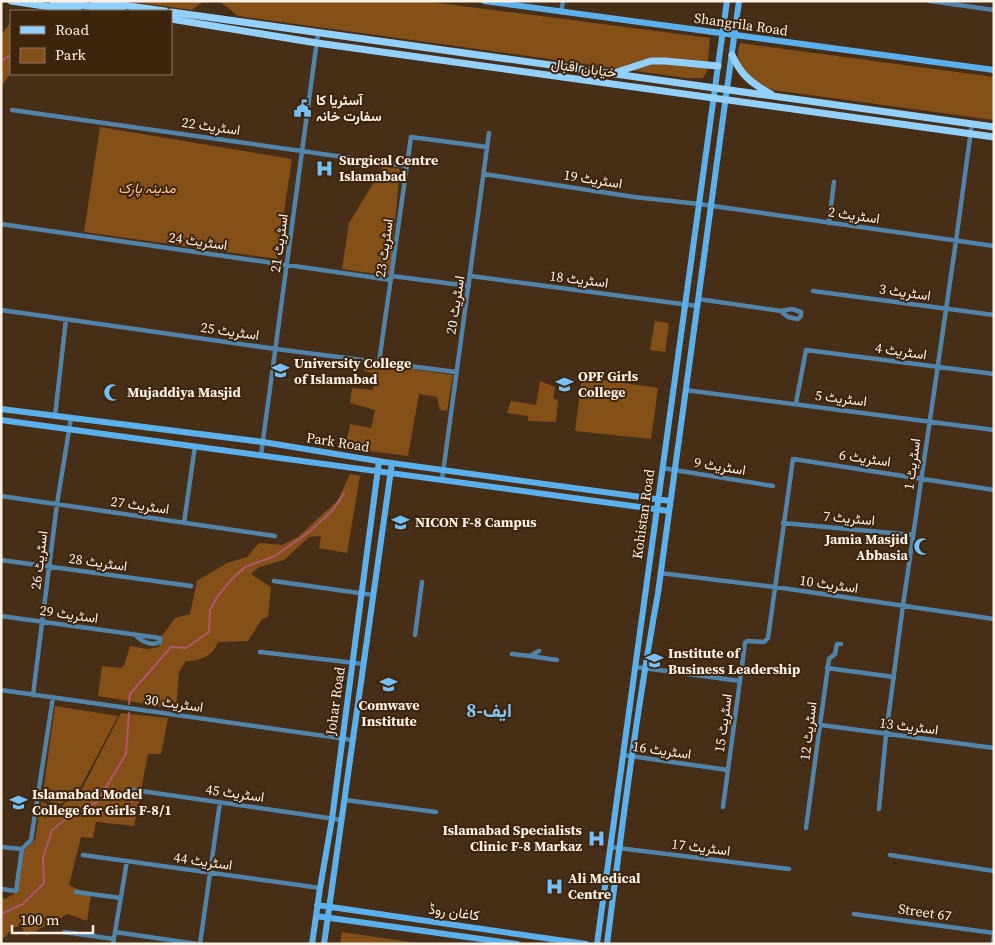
<svg xmlns="http://www.w3.org/2000/svg" width="995" height="945" font-family="'Source Serif 4',Vazirmatn,serif">
<rect width="100%" height="100%" fill="#472e17"/>
<path fill="#854f18" d="M126 1H204L192 10Z
M219 1H424L710 38 707 71 703 78H687L238 16Z
M11 22V73L1 86V35Z
M740 43 994 77V120L773 90C761 84 740 74 738 59 737 54 739 48 740 43Z
M100 127 292 159 277 259 84 232Z
M383 167 400 169 390 276 342 269 349 223Z
M655 321 669 323 665 352 650 350Z
M364 362 453 375 447 411 440 410 437 397 419 394 408 456 345 448 350 424 371 428 375 410 350 403 352 388 373 390 375 374 364 371Z
M582 377 658 388 651 439 575 431Z
M540 381 555 387 553 398 558 400 556 422 528 421V416L507 413 511 401 536 405Z
M350 474 360 476 347 553 319 548 321 536 309 537 284 560 259 567 251 574 271 587 268 617 262 619 248 641 218 642C213 656 200 661 186 661L179 672 176 709 98 696 102 666 121 668 124 665 130 646 147 649 159 647 162 636 175 618 190 614 197 581 227 563 247 557 259 543 282 545 298 537 338 500Z
M55 706 118 716 80 788 61 804 42 800Z
M121 713 168 718 161 754H148L134 826 96 822 93 838 81 837 69 885 91 896 87 921 68 914 26 936 21 926 14 927 1 941V898L5 899 17 892 24 851 35 840 41 802 59 808 82 789Z
M342 932 423 944H340Z"/>
<g fill="none" stroke-linecap="round" stroke-linejoin="round">
<path stroke="#af5773" stroke-width="2" d="M1 61 11 55
M129 704 130 694 171 647 186 648 209 632 210 610 217 597 231 580 245 567 275 556 309 532 333 510 344 493
M1 914 23 904 44 883 43 858 52 830 71 815 97 802 126 754 129 713"/>
<path stroke="#5184aa" stroke-width="4.5" d="M930 1 994 10
M561 12 563 1
M12 110 407 166
M484 174 634 197 699 204 994 246
M829 223 834 182
M1 224 391 280
M392 276 469 286
M471 276 697 306
M813 291 994 315
M698 299 781 311 792 309 801 312V316L798 319 788 317 781 311
M1 310 276 349 456 372
M379 362 411 137 487 147
M685 390 994 430
M796 403 806 350 994 374
M55 416 66 319
M261 455 318 33
M662 468 773 486
M442 480 489 133
M1 496 275 536
M184 523 195 446
M783 523 913 535
M1 560 191 586
M660 573 775 587 994 619
M274 581 373 595
M1 616 160 638V642C150 647 141 641 134 634
M415 635 422 582
M260 652 364 664
M512 654 530 656 539 651
M530 656 557 660
M636 667 740 681
M827 668 894 677
M1 690 353 740
M33 695 57 504 71 418
M821 725 994 748
M623 755 728 770
M134 790 342 820
M345 800 436 812
M723 807 745 643 747 641 764 642 768 638 793 459 994 490
M879 809 886 735 903 605 956 241 972 123
M806 828 829 659 835 654 837 644H841
M1 847 22 849
M610 847 789 869
M83 855 320 888
M890 855 994 871
M1 889 16 891 22 849 31 840 53 697
M76 892 121 898
M854 914 994 933
M64 932 114 939
M115 932 197 944
M113 944 127 861
M200 944 220 802
M993 944 994 935"/>
<path stroke="#5ab1ed" stroke-width="6" d="M484 1 994 70
M1 409 263 442 384 462 670 501
M1 420 669 511
M317 905 586 944
M316 916 517 944
M312 944 320 888 332 819 379 461
M324 944 392 463
M597 944 727 1
M607 944C622 826 637 709 658 593L739 1"/>
<path stroke="#92d0fe" stroke-width="7" d="M11 1 78 11
M53 1 122 11
M94 1 165 11
M171 12 994 127
M171 19 317 43 994 137
M732 55C741 75 751 83 771 94
M617 72 651 61H665L718 66"/>
</g>
<defs>
<symbol id="civic-bare" viewBox="-9 -9 18 18"><path d="M-.6-6.5H3V-4.5H.6V-3L4-1V1h2V6H-6V1h2V-1L-.6-3ZM-1.2 2.5V6h2.4V2.5Z" fill="#75c0f6" stroke="#3c240d" stroke-width="2.5" paint-order="stroke"/></symbol>
<symbol id="hospital-bare" viewBox="-9 -9 18 18"><path d="M-5-5h3v3.5h4V-5h3V5h-3V1.5h-4V5h-3Z" fill="#75c0f6" stroke="#3c240d" stroke-width="2.5" paint-order="stroke"/></symbol>
<symbol id="university-bare" viewBox="-9 -9 18 18"><path d="M0-5L7-2L0 1L-7-2ZM-4 1L0 2.5L4 1V4Q0 6-4 4Z" fill="#75c0f6" stroke="#3c240d" stroke-width="2.5" paint-order="stroke"/></symbol>
<symbol id="mosque-bare" viewBox="-9 -9 18 18"><path d="M3.5-4.9A6 6 0 1 0 3.5 4.9A5 5 0 1 1 3.5-4.9Z" fill="#75c0f6" stroke="#3c240d" stroke-width="2.5" paint-order="stroke"/></symbol>
</defs>
<g fill-rule="evenodd">
<use href="#civic-bare" x="290" y="96" width="25" height="25"/>
<use href="#hospital-bare" x="312" y="156" width="25" height="25"/>
<use href="#university-bare" x="268" y="358" width="25" height="25"/>
<use href="#university-bare" x="552" y="372" width="25" height="25"/>
<use href="#mosque-bare" x="100" y="380" width="25" height="25"/>
<use href="#university-bare" x="388" y="510" width="25" height="25"/>
<use href="#mosque-bare" x="910" y="534" width="25" height="25"/>
<use href="#university-bare" x="642" y="648" width="25" height="25"/>
<use href="#university-bare" x="376" y="672" width="25" height="25"/>
<use href="#university-bare" x="6" y="790" width="25" height="25"/>
<use href="#hospital-bare" x="584" y="826" width="25" height="25"/>
<use href="#hospital-bare" x="542" y="874" width="25" height="25"/>
</g>
<g text-anchor="middle" stroke-width="4" stroke-linejoin="round" paint-order="stroke">
<g font-size="14" fill="#fdf0e5" stroke="#3c240d">
<text transform="translate(741 24) rotate(8)" y="5">Shangrila Road</text>
<text transform="translate(584 68) rotate(8)" y="5">خیابان اقبال</text>
<text transform="translate(211 126) rotate(8)" y="5">اسٹریٹ 22</text>
<text transform="translate(593 179) rotate(9)" y="5">اسٹریٹ 19</text>
<text transform="translate(854 215) rotate(8)" y="5">اسٹریٹ 2</text>
<text transform="translate(198 241) rotate(8)" y="5">اسٹریٹ 24</text>
<text transform="translate(279 243) rotate(-82)" y="5">اسٹریٹ 21</text>
<text transform="translate(384 248) rotate(-82)" y="5">اسٹریٹ 23</text>
<text transform="translate(579 279) rotate(7)" y="5">اسٹریٹ 18</text>
<text transform="translate(905 292) rotate(8)" y="5">اسٹریٹ 3</text>
<text transform="translate(455 305) rotate(-81)" y="5">اسٹریٹ 20</text>
<text transform="translate(230 331) rotate(8)" y="5">اسٹریٹ 25</text>
<text transform="translate(901 351) rotate(8)" y="5">اسٹریٹ 4</text>
<text transform="translate(841 398) rotate(7)" y="5">اسٹریٹ 5</text>
<text transform="translate(338 442) rotate(9)" y="5">Park Road</text>
<text transform="translate(865 458) rotate(8)" y="5">اسٹریٹ 6</text>
<text transform="translate(912 464) rotate(-82)" y="5">اسٹریٹ 1</text>
<text transform="translate(720 466) rotate(9)" y="5">اسٹریٹ 9</text>
<text transform="translate(140 505) rotate(8)" y="5">اسٹریٹ 27</text>
<text transform="translate(643 514) rotate(-82)" y="5">Kohistan Road</text>
<text transform="translate(849 518) rotate(5)" y="5">اسٹریٹ 7</text>
<text transform="translate(39 560) rotate(-83)" y="5">اسٹریٹ 26</text>
<text transform="translate(98 562) rotate(8)" y="5">اسٹریٹ 28</text>
<text transform="translate(829 584) rotate(8)" y="5">اسٹریٹ 10</text>
<text transform="translate(69 614) rotate(8)" y="5">اسٹریٹ 29</text>
<text transform="translate(335 701) rotate(-82)" y="5">Johar Road</text>
<text transform="translate(174 703) rotate(8)" y="5">اسٹریٹ 30</text>
<text transform="translate(723 723) rotate(-82)" y="5">اسٹریٹ 15</text>
<text transform="translate(909 726) rotate(7)" y="5">اسٹریٹ 13</text>
<text transform="translate(808 731) rotate(-83)" y="5">اسٹریٹ 12</text>
<text transform="translate(662 750) rotate(8)" y="5">اسٹریٹ 16</text>
<text transform="translate(235 793) rotate(8)" y="5">اسٹریٹ 45</text>
<text transform="translate(701 847) rotate(7)" y="5">اسٹریٹ 17</text>
<text transform="translate(203 861) rotate(8)" y="5">اسٹریٹ 44</text>
<text transform="translate(454 912) rotate(8)" y="5">کاغان روڈ</text>
<text transform="translate(925 912) rotate(8)" y="5">Street 67</text>
</g>
<g font-size="14" font-weight="bold" fill="#fdf0e5" stroke="#3c240d" text-anchor="start">
<text x="316" y="105">آسٹریا کا<tspan x="316" dy="16">سفارت خانہ</tspan></text>
<text x="339" y="165">Surgical Centre<tspan x="339" dy="16">Islamabad</tspan></text>
<text x="294" y="368">University College<tspan x="294" dy="16">of Islamabad</tspan></text>
<text x="578" y="381">OPF Girls<tspan x="578" dy="16">College</tspan></text>
<text x="127" y="397">Mujaddiya Masjid</text>
<text x="415" y="527">NICON F-8 Campus</text>
<text x="908" y="544" text-anchor="end">Jamia Masjid<tspan x="908" dy="16">Abbasia</tspan></text>
<text x="668" y="658">Institute of<tspan x="668" dy="16">Business Leadership</tspan></text>
<text x="389" y="710" text-anchor="middle">Comwave<tspan x="389" dy="16">Institute</tspan></text>
<text x="32" y="799">Islamabad Model<tspan x="32" dy="16">College for Girls F-8/1</tspan></text>
<text x="582" y="835" text-anchor="end">Islamabad Specialists<tspan x="582" dy="16">Clinic F-8 Markaz</tspan></text>
<text x="568" y="883">Ali Medical<tspan x="568" dy="16">Centre</tspan></text>
</g>
<g font-size="14" font-style="italic" fill="#fec697" stroke="#3c240d">
<text x="147" y="193">مدینہ پارک</text>
</g>
<g font-size="19" font-weight="bold" fill="#82c7f9" stroke="#3c240d">
<text x="489" y="717">ایف-8</text>
</g>
</g>
<rect width="995" height="945" fill="none" stroke="#fdf0e5" stroke-width="5"/>
<rect x="10" y="10" width="162" height="65" fill="#3c240d" stroke="#897663"/>
<rect x="20" y="26" width="25" height="8" fill="#92d0fe" stroke="#897663"/>
<text x="55" y="35" font-size="15" fill="#fdf0e5">Road</text>
<rect x="20" y="48" width="25" height="15" fill="#854f18" stroke="#897663"/>
<text x="55" y="60" font-size="15" fill="#fdf0e5">Park</text>
<path d="M12 925v8h81v-8" fill="none" stroke="#fdf0e5" stroke-width="2.5"/>
<text x="20" y="925" font-size="15" fill="#fdf0e5" stroke="#3c240d" stroke-width="4" paint-order="stroke">100 m</text>
</svg>
